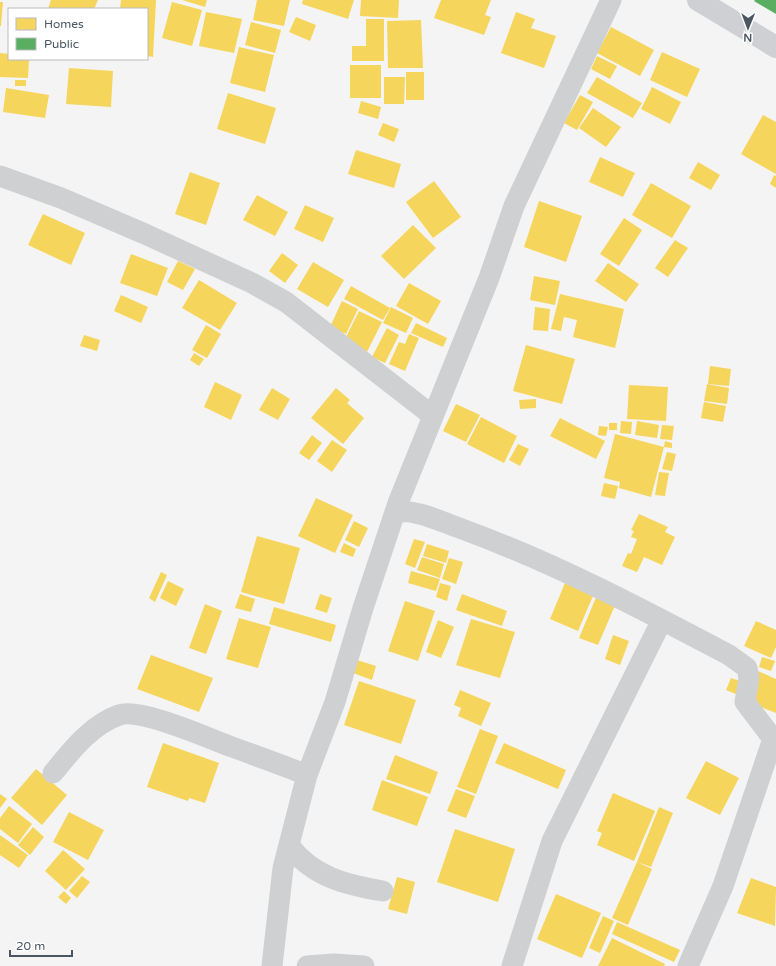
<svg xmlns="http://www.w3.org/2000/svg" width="776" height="966" font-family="'Varela Round',sans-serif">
<rect width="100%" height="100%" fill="#f4f4f4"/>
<path fill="#f6d55c" d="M51 0H98L94 9H48Z
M121 0H156L153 57 147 56V9H120Z
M182 0H207L205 7Z
M257 0H290L284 26 253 20Z
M303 0H354L348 19 302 4Z
M361 0H399L398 18 360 16Z
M441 0H491L485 15 491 17 484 35 434 18Z
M0 2H3L1 26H0Z
M172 2 202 10 192 46 162 38Z
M206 12 242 19 234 53 199 46Z
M516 12 535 19 531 28 556 36 544 68 501 53Z
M296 17 316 25 310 41 289 32Z
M366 19H384V61H352V46H366Z
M421 20 423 68H388L387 21Z
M251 22 281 30 275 53 245 45Z
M611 27 654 50 640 76 597 53Z
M239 47 274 55 265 92 230 83Z
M662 52 700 69 687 97 650 80Z
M0 53 9 54V59H29L28 78 0 77Z
M597 56 617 66 610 79 591 69Z
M350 65H381V98H350Z
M69 68 113 71 111 107 66 104Z
M406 72H424V100H406Z
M384 77H405L404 104H384Z
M597 77 642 103 633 118 587 93Z
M15 80H26V86H15Z
M652 87 681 102 670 124 641 109Z
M6 88 49 95 45 118 3 112Z
M228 93 276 108 265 144 217 129Z
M580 95 593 102 577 130 564 123Z
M361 101 381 107 378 119 358 113Z
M593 108 621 127 606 147 579 128Z
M763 115 776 122V174L741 154Z
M383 123 399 129 394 142 378 135Z
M356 150 401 164 394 188 348 174Z
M600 157 635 173 623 197 589 182Z
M698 162 720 175 711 190 689 178Z
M190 172 220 183 206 225 175 214Z
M774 175 776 176V188L770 184Z
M434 181 461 217 433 238 406 202Z
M651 183 691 206 672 238 632 215Z
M257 195 288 212 275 236 243 220Z
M539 201 582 216 566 262 524 247Z
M305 205 334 218 323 242 294 229Z
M43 214 85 233 71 265 28 245Z
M624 218 642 230 619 266 600 254Z
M413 225 436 248 404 279 381 256Z
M675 240 688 248 668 277 655 268Z
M282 253 298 265 285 283 269 271Z
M131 254 168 268 157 296 120 283Z
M178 261 195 269 183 290 167 282Z
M313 262 344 280 328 307 297 289Z
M608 263 639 284 626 302 595 281Z
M534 276 560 281 555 305 530 300Z
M199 280 237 303 220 330 182 308Z
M409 283 441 301 428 324 396 306Z
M351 286 390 308 383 320 344 299Z
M560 294 624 309 615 348 573 337 577 320 564 317 561 331 551 329Z
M121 295 148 307 141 323 114 311Z
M342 301 358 309 346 334 330 327Z
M391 307 413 318 406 333 383 323Z
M535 307 550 309 548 331 533 330Z
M359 311 382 322 367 352 344 341Z
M416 323 447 338 443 347 411 333Z
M206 325 221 334 207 358 192 350Z
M387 328 399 335 385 363 372 357Z
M409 334 419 338 405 371 389 364 399 342 405 344Z
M84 335 100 340 97 351 80 346Z
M526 345 575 359 562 404 513 391Z
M194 353 204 359 199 366 190 360Z
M710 366 731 369 729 386 708 384Z
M215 382 242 395 231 420 204 407Z
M707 384 729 388 727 404 704 401Z
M629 385 668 387 666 421 627 419Z
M272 388 290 399 278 420 259 410Z
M336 388 350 400 347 403 364 418 343 444 311 418Z
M536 399V408L520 409 519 400Z
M704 402 726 406 723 422 701 418Z
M456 404 480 415 466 442 443 431Z
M481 417 517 436 504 463 467 444Z
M560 418 605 441 596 459 550 436Z
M621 421 632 422 631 434 620 433Z
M637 421 659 425 657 438 635 435Z
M609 423H617V430H609Z
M662 425 674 426 672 440 660 439Z
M599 426 608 427 606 436 598 435Z
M615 434 664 447 651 497 619 488 620 482 604 478Z
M312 435 322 443 309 460 299 453Z
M332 440 347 450 332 472 317 461Z
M665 441 672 443V448L664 447Z
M518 444 529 449 520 466 509 460Z
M667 452 676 454 672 471 662 469Z
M659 472 669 473 665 496 655 495Z
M604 483 618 486 615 499 601 496Z
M316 498 353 515 335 553 298 536Z
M639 514 668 527 665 532 675 537 662 565 644 557 637 572 622 566 628 553 631 554 637 539 631 537 634 531 631 530Z
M354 521 368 528 359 547 345 540Z
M257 536 300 548 284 604 241 592Z
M414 539 425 542 415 568 405 564Z
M344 543 356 549 353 557 340 552Z
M427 544 449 551 446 563 423 556Z
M422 557 444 564 440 578 417 570Z
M449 558 463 562 456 584 442 579Z
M411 571 440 579 436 591 408 583Z
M161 572 167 575 155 602 149 598Z
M168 581 184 589 176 606 160 598Z
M440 583 451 586 447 601 436 597Z
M565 583 593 596 578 631 550 619Z
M240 594 255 599 251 612 235 608Z
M320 594 332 598 327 613 315 609Z
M462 594 507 611 502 626 456 610Z
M597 595 616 603 598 645 579 638Z
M405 601 435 611 418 661 388 651Z
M205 604 222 611 206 654 189 648Z
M274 607 336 625 331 642 269 624Z
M239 618 271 627 258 668 226 659Z
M471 619 515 632 500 678 456 665Z
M438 620 454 627 441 658 426 652Z
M756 621 776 630V647L771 658 744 646Z
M613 635 629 641 620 665 605 659Z
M151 655 213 678 199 712 137 689Z
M762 657 775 661 771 671 759 667Z
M357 660 376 666 372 680 353 673Z
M758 671 776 679V713L746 701Z
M731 678 740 681 736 694 726 690Z
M359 681 416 700 401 744 344 725Z
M460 690 491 703 481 726 458 716 461 708 454 705Z
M480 729 498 736 476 794 457 787Z
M163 743 219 763 205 803 189 798 188 801 147 787Z
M504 743 566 770 558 789 495 763Z
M395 755 438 772 430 794 386 779Z
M706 761 739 778 720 815 686 798Z
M36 769 67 795 42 825 11 798Z
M382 780 428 797 417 826 372 810Z
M456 789 475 796 466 818 447 811Z
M613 793 655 811 634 861 597 845 602 833 597 831Z
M0 794 7 799 0 808Z
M9 806 32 824 18 843 0 829V818Z
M659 807 673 813 651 867 637 862Z
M69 812 104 830 88 860 53 842Z
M33 827 44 837 30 855 18 845Z
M455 829 515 849 498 902 437 882Z
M0 835 28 855 19 868 0 855Z
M63 850 85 869 66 890 45 871Z
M637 862 652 869 628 925 612 918Z
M82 876 90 882 77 898 69 891Z
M397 877 415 882 407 914 388 909Z
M751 878 776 887 775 926 737 913Z
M64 891 71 898 66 904 58 897Z
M556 894 601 913 582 958 537 939Z
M603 916 614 921 600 953 589 948Z
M617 922 680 950 674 962 612 934Z
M612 938 665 964 664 966H598Z"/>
<path fill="#5aae61" d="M755 0H776V14L754 1Z"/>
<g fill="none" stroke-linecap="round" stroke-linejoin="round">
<path stroke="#ced0d2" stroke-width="21" d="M0 176 61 198 145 234 252 283 286 302 433 416
M395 512C418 509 441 522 462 529 555 563 642 609 729 655L747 668 749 678 745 702 773 739 723 886 688 966
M53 773C72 750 91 725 119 715 140 707 210 739 232 747 257 756 282 765 307 775
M289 845C312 877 347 885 383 891
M272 966 283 868 307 775 335 702 363 608 398 503 489 278 514 206 611 0
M307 966 334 964 364 966
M512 966 552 841 662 620"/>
<path stroke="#ced0d4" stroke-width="22" d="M698 0 776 47"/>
</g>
<rect x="8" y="8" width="140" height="52" fill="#ffffff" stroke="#b7bbc0"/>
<rect x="16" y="18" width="20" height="12" fill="#f6d55c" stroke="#b7bbc0"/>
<text x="44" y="28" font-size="12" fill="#4a5661">Homes</text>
<rect x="16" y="38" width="20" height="12" fill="#5aae61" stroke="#b7bbc0"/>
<text x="44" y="48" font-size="12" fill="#4a5661">Public</text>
<g transform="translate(748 28) rotate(181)" stroke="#ffffff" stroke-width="3" paint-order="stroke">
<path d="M0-3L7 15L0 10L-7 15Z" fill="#4a5661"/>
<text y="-6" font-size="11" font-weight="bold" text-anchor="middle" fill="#4a5661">N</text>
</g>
<path d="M10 950v6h62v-6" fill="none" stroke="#4a5661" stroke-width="2"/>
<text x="16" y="950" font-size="12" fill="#4a5661" stroke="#ffffff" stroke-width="3" paint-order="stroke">20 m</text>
</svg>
